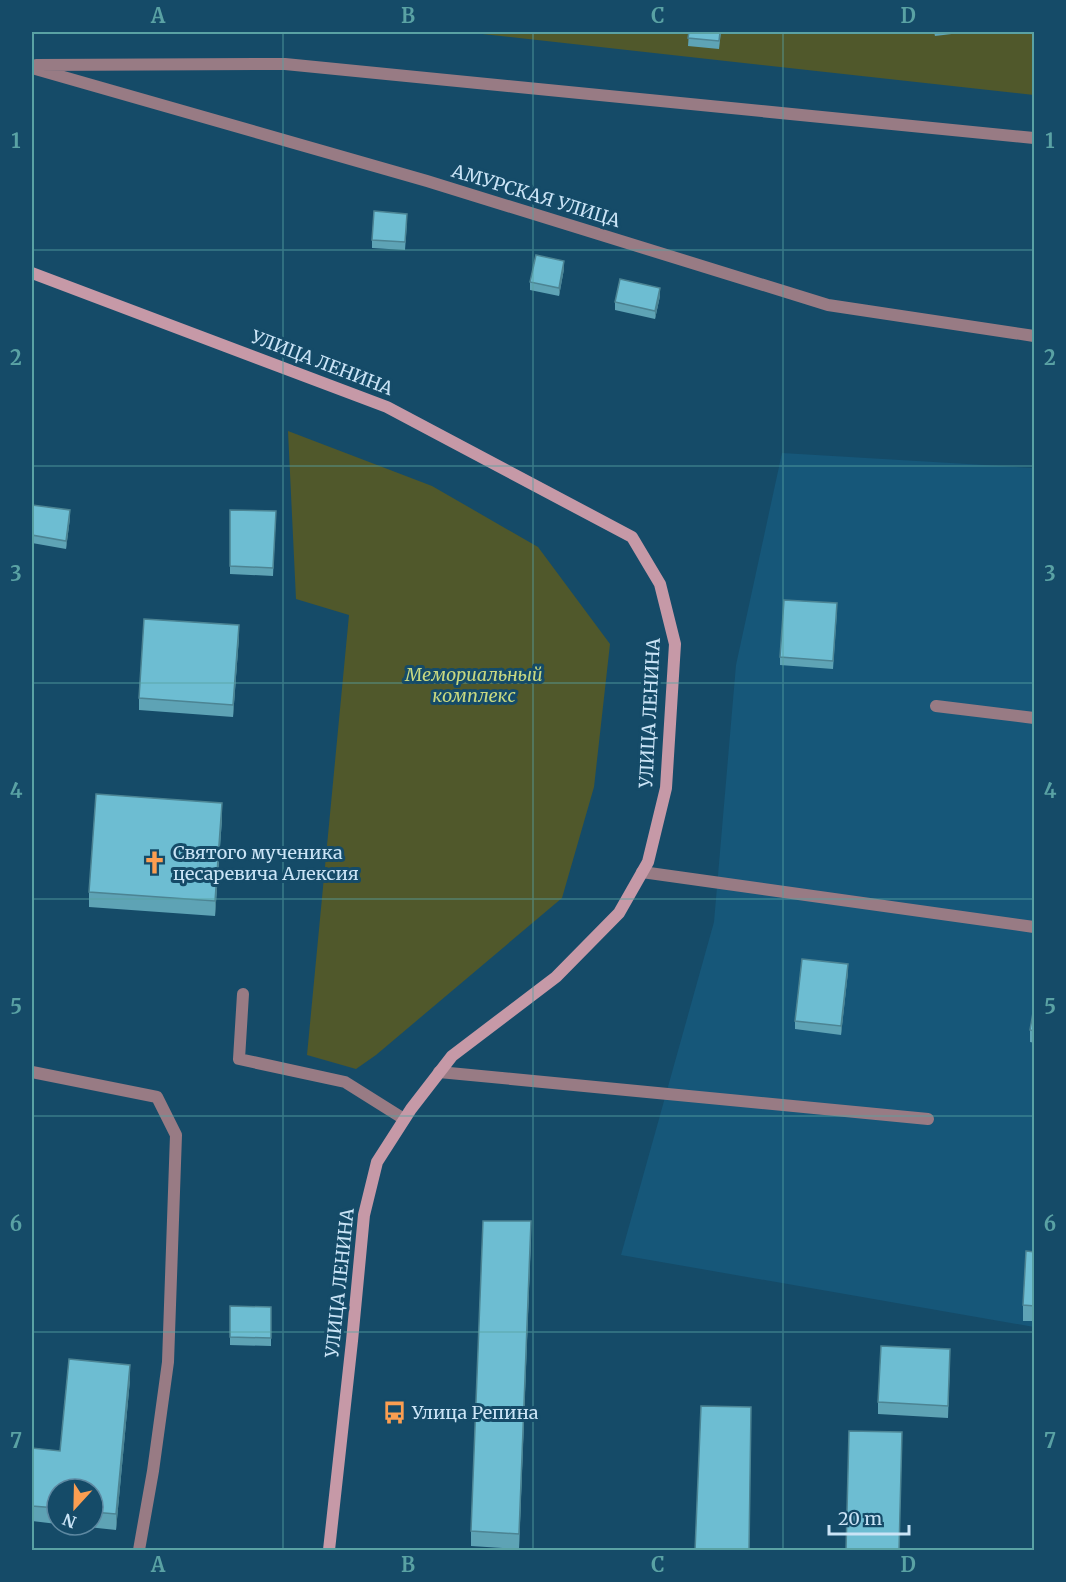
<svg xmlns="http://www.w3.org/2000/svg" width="1066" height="1582" font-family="Merriweather,serif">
<rect width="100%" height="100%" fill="#154b68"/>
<path fill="#165779" d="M782 453 1034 468V1327L621 1255 714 922 736 665Z"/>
<path fill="#50582b" d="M464 32H1034V95Z
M288 431 432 486 538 547 610 644 594 787 562 898 376 1055 356 1069 307 1055 349 615 296 599Z"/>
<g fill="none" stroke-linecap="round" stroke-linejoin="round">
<path stroke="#987b84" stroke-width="12" d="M243 994 239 1059 345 1082 404 1119
M32 1072 157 1097 176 1135 168 1362 153 1471 139 1550"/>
<path stroke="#987b84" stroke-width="12" d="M36 65 285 64 1034 138
M32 68 427 181 828 305 1034 336
M936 706 1034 718
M642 872 1034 927
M439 1072 928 1119"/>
<path stroke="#c699a7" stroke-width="12" d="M32 273 387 407 632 537 660 584 675 644 666 788 648 862 619 913 556 977 452 1056 411 1109 377 1162 364 1215 352 1341 329 1550"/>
</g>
<path fill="#5ea3b5" d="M689 32H721L719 49 688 46Z
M934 32H968L935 36Z
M407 222 405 250 372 248V240Z
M564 269 559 296 530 290V282Z
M660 296 655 319 615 310V302Z
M32 505 70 518 66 549 32 543Z
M230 510 276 511 273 576 230 574Z
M837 611 833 669 780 665V657Z
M239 637 233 717 139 710V698Z
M222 819 215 916 89 907V892Z
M848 972 841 1035 795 1029V1021Z
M1035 1001V1043L1030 1042V1030Z
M531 1236 519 1549 471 1546V1531Z
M1035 1252V1321H1023V1305Z
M230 1306 271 1307V1346L230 1345Z
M950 1361 948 1418 878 1414V1402Z
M130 1380 116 1530 69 1525H93V1489H57V1524L32 1521V1448L60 1451Z"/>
<path fill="#4c8493" d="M564 261V269L559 296V288Z
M660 288V296L655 319V311Z
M70 510V518L66 549V541Z
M239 625V637L233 717V705Z
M222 803V819L215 916V901Z
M848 964V972L841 1035V1026Z
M531 1221V1236L519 1549V1534Z
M130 1365V1380L116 1530V1514Z"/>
<path fill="#6dbdd2" stroke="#4c8493" stroke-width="1.5" d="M689 32H720L719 41 688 38Z
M374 211 407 214 405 242 372 240Z
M536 255 564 261 559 288 530 282Z
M620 279 660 288 655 311 615 302Z
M32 505 70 510 66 541 32 535Z
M230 510 276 511 273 568 230 566Z
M784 600 837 603 833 661 780 657Z
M144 619 239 625 233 705 139 698Z
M96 794 222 803 215 901 89 892Z
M802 959 848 964 841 1026 795 1021Z
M1035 1001V1031L1030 1030Z
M483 1221H531L519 1534 471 1531Z
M1026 1251 1035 1252V1306L1023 1305Z
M230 1306 271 1307V1338L230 1337Z
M881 1346 950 1349 948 1406 878 1402Z
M69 1359 130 1365 116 1514 93 1512V1489H57V1508L32 1506V1448L60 1451Z
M701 1406 751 1407 749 1551H695Z
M849 1431 902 1432 899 1551H846Z"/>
<path fill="none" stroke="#5aa2a4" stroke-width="1.5" stroke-opacity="0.55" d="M283 32V1550M533 32V1550M783 32V1550M32 250H1034M32 466H1034M32 683H1034M32 899H1034M32 1116H1034M32 1332H1034"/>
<defs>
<symbol id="church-bare" viewBox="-9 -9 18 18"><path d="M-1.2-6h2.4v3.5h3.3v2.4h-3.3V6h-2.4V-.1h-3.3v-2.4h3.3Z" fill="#fb9e51" stroke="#154b68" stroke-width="2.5" paint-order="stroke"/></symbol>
<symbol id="bus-bare" viewBox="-9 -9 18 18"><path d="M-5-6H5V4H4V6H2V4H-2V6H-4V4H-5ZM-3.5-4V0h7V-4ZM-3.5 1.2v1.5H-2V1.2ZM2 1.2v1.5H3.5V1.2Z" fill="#fb9e51" stroke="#154b68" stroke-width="2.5" paint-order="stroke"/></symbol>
</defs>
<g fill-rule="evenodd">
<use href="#church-bare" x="138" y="846" width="33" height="33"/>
<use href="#bus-bare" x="378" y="1396" width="33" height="33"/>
</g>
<g text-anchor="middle" stroke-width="6" stroke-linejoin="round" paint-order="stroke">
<g font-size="18" fill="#cae4f6" stroke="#154b68">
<text transform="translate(536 196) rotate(17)" y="6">АМУРСКАЯ УЛИЦА</text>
<text transform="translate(322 363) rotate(21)" y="6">УЛИЦА ЛЕНИНА</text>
<text transform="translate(650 713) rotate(-87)" y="6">УЛИЦА ЛЕНИНА</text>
<text transform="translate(340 1283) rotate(-84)" y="6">УЛИЦА ЛЕНИНА</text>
</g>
<g font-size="18" font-style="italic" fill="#c8d880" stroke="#154b68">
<text x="474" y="681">Мемориальный<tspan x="474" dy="21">комплекс</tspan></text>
</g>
<g font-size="18" fill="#cae4f6" stroke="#154b68" text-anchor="start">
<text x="173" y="859">Святого мученика<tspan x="173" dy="21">цесаревича Алексия</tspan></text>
<text x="412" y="1419">Улица Репина</text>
</g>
</g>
<rect width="1066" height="1582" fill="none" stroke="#154b68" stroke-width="66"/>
<g transform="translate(75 1507) rotate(202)"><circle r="28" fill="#154b68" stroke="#5d88a1" stroke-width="1.5"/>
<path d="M0-4.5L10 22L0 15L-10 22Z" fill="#fb9e51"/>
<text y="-9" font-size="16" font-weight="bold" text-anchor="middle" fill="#cae4f6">N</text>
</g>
<path d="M829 1525v9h80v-9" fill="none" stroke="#cae4f6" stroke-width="3"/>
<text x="838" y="1525" font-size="18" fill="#cae4f6" stroke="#154b68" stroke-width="4.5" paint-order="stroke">20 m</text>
<rect x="33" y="33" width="1000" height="1516" fill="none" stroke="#5aa2a4" stroke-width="2"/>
<g font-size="20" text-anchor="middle" font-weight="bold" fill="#5aa2a4">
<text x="158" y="23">A</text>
<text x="408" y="23">B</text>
<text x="658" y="23">C</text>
<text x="908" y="23">D</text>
<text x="16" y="148">1</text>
<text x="1050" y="148">1</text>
<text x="16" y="365">2</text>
<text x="1050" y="365">2</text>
<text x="16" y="581">3</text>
<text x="1050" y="581">3</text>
<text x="16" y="798">4</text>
<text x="1050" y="798">4</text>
<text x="16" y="1014">5</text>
<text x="1050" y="1014">5</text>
<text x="16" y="1231">6</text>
<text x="1050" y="1231">6</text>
<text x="16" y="1448">7</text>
<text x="1050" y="1448">7</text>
<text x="158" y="1572">A</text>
<text x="408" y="1572">B</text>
<text x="658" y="1572">C</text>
<text x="908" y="1572">D</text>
</g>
</svg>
